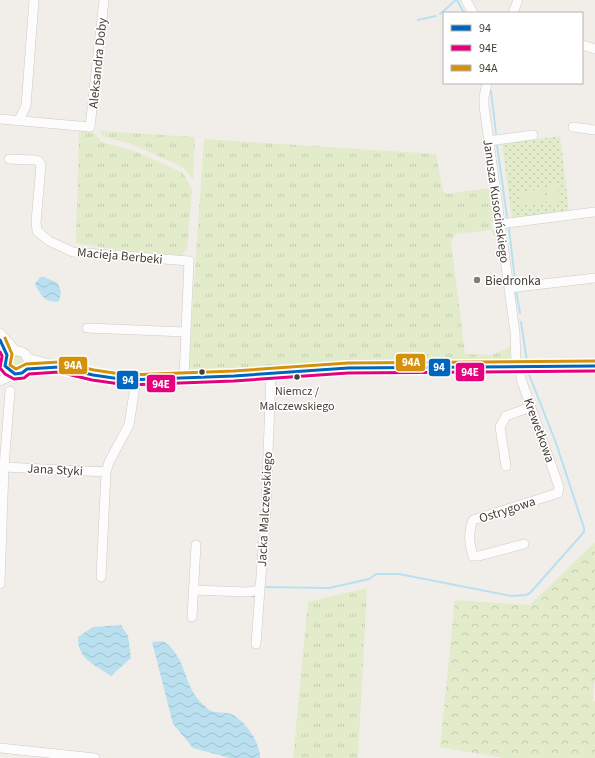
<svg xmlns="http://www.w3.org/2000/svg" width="595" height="758" font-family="'Source Sans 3',sans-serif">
<defs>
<pattern id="grass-tufts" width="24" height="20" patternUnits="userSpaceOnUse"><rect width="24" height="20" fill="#e2ebca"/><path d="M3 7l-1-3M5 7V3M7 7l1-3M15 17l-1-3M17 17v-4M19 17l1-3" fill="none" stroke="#c3cbae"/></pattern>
<pattern id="forest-crowns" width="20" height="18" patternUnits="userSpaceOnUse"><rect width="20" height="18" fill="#e2ebca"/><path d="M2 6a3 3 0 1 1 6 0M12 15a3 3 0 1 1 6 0" fill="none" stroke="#c3cbae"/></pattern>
<pattern id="park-dots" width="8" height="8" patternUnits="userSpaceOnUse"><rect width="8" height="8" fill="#e2ebca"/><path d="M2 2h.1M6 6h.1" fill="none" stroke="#c3cbae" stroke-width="1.8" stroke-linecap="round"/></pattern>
<pattern id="water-waves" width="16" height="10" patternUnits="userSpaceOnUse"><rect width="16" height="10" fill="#bae0f0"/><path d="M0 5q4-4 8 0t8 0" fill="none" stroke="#a1c1ce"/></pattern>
</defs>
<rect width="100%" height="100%" fill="#f1eeea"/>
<path fill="url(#grass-tufts)" d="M79 130H91L102 142 137 152 183 173 192 189 187 249 181 255 137 253 76 243Z
M99 131 195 137 193 180 185 169 178 165 132 144 104 137Z
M204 139 436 154 443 192H445L446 194 490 188 494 221 491 223 492 229H495L497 239 491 230 456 234 451 241 465 354 492 355 511 346 510 358 507 361 284 369 283 366H279V369L188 372Z
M11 362a6 6 0 1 1 12 0a6 6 0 1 1-12 0Z
M367 588 358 758H293L308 602Z"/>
<path fill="url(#forest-crowns)" d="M595 542V679L592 701H595V758H503L440 747 455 600 530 605Z"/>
<path fill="url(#park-dots)" d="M560 136 569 211 512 218 502 144Z"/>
<path fill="#e2ebca" d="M547 185H558L559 203 548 204Z
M544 189 546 203 521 206 519 192Z"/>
<path fill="url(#water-waves)" d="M40 277H44L58 283 61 292 59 301C46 304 40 295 35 284Z
M121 625 128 636 131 658 111 676C95 665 77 659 78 637L93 627Z
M163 641C184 655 183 676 195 695 198 700 204 705 208 709 213 714 224 711 231 714 246 721 260 742 260 758H230L193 748 173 724 152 642Z"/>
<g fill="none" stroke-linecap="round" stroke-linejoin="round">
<path stroke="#bae0f0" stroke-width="2" d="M457 0 464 13
M440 14 456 0
M418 20 436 16
M491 91 496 133
M497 145 507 217
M509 229 515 280
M516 291 520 313
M521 322 527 361
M265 587 329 588 369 579 376 574H399L511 596 526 595 530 593 584 532V528L556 443 528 372"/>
<defs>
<path id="minor" d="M466 0 473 13
M513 13 518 0
M582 45 595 49
M487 83 484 97V106L515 332 516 366
M0 119 90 127 104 0
M19 120 26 106 34 0
M573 127 595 130
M489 141 533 135
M9 159 35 160 39 161 41 165 36 222 37 231 49 241 73 252 189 261 184 378
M500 224 595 212
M509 288 595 278
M87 328 186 332
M0 333 16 351
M0 340 7 355
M5 363a12 12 0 1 1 24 0a12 12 0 1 1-24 0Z
M27 358 93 375 136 380 234 376 348 368 595 366
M520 366 521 379 559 487 558 493 473 520C468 533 469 542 473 556H479L524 544
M27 369 51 367
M0 381 15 374
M506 466 500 427 506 416 531 407
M4 467 106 472
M101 577 106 472 109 462 129 425 136 380
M0 584 4 467 10 391
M194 590 248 592 260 590
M192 617 196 545
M256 644 266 507 271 374
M0 748 95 758"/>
</defs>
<use href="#minor" stroke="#cecac6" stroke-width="10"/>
<use href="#minor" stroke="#fdfcfc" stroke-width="9"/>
<defs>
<path id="bus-1" d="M0 340 7 355 5 366 15 374 22 373 27 369 59 367 93 375 127 380 234 376 348 368 595 366"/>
<path id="bus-2" d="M0 352 2 356 0 368 5 374 14 379 24 378 29 374 59 372 92 380 127 385 234 381 348 373 595 371"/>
<path id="bus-3" d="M5 338 12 354 10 365 16 369 26 364 59 362 94 370 127 375 234 371 348 363 595 361"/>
</defs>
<use href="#bus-1" stroke="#fff" stroke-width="6"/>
<use href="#bus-2" stroke="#fff" stroke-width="6"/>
<use href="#bus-3" stroke="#fff" stroke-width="6"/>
<use href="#bus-1" stroke="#0065bd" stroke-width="3"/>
<use href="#bus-2" stroke="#e5007d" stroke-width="3"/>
<use href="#bus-3" stroke="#d4910b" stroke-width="3"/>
</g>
<circle fill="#827c75" stroke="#fff" stroke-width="1.5" cx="477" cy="280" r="4"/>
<g fill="#473f36" stroke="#fff" stroke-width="1.5">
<circle cx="202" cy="372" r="3.5"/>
<circle cx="297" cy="377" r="3.5"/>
</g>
<g text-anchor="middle" stroke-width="3" stroke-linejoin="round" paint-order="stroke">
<g font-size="12" fill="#473f36" stroke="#fff">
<text x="297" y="395">Niemcz /<tspan x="297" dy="15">Malczewskiego</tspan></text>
</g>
<g font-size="13" fill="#473f36" stroke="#fff">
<text transform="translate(97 63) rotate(-84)" y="5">Aleksandra Doby</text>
<text transform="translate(497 201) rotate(82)" y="5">Janusza Kusocińskiego</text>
<text transform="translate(120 255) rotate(5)" y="5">Macieja Berbeki</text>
<text transform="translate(540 430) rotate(70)" y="5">Krewetkowa</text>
<text transform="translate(55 469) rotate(3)" y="5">Jana Styki</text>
<text transform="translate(264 509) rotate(-87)" y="5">Jacka Malczewskiego</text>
<text transform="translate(507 509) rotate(-18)" y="5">Ostrygowa</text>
</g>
<g font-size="13" fill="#473f36" stroke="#fff" text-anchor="start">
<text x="485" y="285">Biedronka</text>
</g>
</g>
<g stroke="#fff" stroke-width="1.5">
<rect x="395" y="353" width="31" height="19" rx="4" fill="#d4910b"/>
<rect x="58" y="356" width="30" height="19" rx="4" fill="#d4910b"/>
<rect x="428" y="358" width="23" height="19" rx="4" fill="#0065bd"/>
<rect x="455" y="362" width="30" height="20" rx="4" fill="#e5007d"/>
<rect x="116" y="370" width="23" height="20" rx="4" fill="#0065bd"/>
<rect x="146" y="374" width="30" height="19" rx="4" fill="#e5007d"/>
</g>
<g font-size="11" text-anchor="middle" font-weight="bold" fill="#fff">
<text x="411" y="366">94A</text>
<text x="73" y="369">94A</text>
<text x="439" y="371">94</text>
<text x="470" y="376">94E</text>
<text x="128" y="384">94</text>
<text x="161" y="388">94E</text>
</g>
<rect x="443" y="12" width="140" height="72" fill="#ffffff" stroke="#b5b2af"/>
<rect x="451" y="25" width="20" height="6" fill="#0065bd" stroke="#b5b2af"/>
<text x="479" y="32" font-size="12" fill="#473f36">94</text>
<rect x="451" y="45" width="20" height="6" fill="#e5007d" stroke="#b5b2af"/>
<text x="479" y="52" font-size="12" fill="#473f36">94E</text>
<rect x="451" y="65" width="20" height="6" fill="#d4910b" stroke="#b5b2af"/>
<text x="479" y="72" font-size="12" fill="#473f36">94A</text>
</svg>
